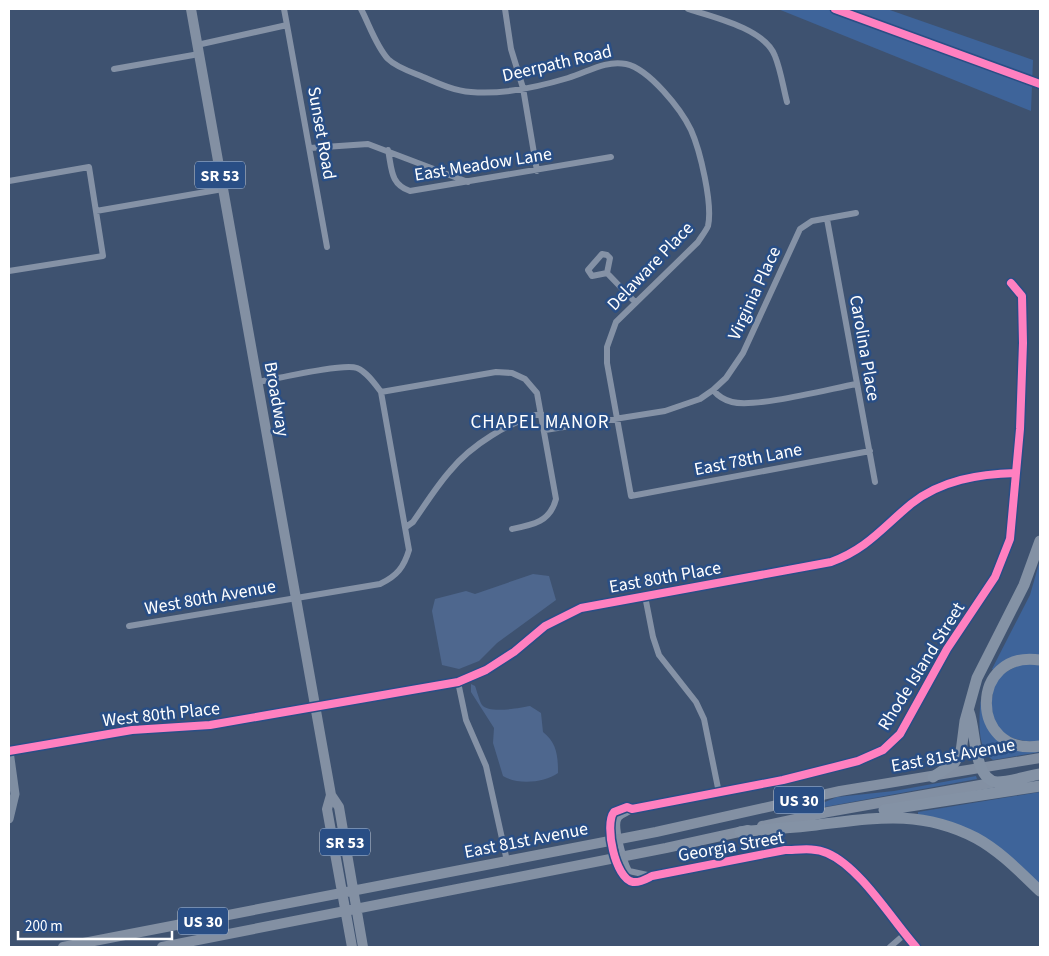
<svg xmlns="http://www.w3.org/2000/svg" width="1049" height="956" font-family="'Source Sans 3',sans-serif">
<rect width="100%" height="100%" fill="#3e5270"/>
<path fill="#3e649a" d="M778 9H887L1033 60 1031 111Z
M1040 560V658L995 671 992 669 1030 595Z
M1022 663 1040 665V742C1011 742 990 733 992 700 993 692 993 685 999 678 1004 672 1015 668 1022 663Z
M981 698 982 711 993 735 1040 749V752L993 760C976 750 979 715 981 698Z
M976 776 977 779 803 811 837 797 894 791Z
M1040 792V886L1008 857 918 815V812Z"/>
<path fill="#4e678e" d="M533 574 549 576 556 600 497 643 479 661 459 669 442 665 432 611 435 599 466 591 475 594Z
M471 684 475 686C477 691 479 700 482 705 489 714 519 708 530 706L541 713 543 732C557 743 558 756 558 773 544 783 517 785 503 776L493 743 494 728 471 692Z"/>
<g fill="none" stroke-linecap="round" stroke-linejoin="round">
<path stroke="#8592a6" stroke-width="6" d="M361 9C369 24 376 46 388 59 396 67 411 72 421 76 437 83 454 91 471 92 503 95 538 87 568 78 588 72 605 60 626 64 649 69 681 109 691 130 700 150 713 204 708 226 706 231 701 237 698 242L616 322 607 347V363L631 496 870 451
M505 9 511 49 523 88 537 171
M688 9C714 17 765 29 775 56 781 71 783 87 787 102
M287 25 327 247
M197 45 287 25 284 9
M114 69 199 54
M310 148 368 144 468 182
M388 150C392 169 390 184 410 191L611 157
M9 181 89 167 103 256 9 271
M96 211 223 189
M827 219 875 482
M607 273 592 276 588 270 602 254 607 255 610 258 607 273 635 302
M258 382C276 379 342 363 357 368 367 372 375 384 381 392L496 372 512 373 525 379 537 393 556 499C550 522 533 525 512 529
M713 390 726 378 743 353 800 229 812 221 856 213
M545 430 665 411 700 399 713 390C718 396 724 400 732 402 756 408 829 389 856 384
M406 527 413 522C425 505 436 487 450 471 472 444 508 423 541 413
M645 596 653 637 659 655 696 702 704 719 719 793
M129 626 380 584C397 576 404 567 409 550L381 392
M458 682 466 720 486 766 507 861
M9 751 132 730 210 725 458 682 486 670 514 652 545 626 581 608 831 562C867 549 883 527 911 504 941 480 979 474 1016 473
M632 809C628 814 623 813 619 818 613 825 625 864 629 871L652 876
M890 947 905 934
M916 947C892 920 860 867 827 853 814 847 798 850 785 850L652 876C646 879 640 883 633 882 615 879 604 824 614 812L627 807 632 809 783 780 858 761 883 750 900 734 947 649 995 577 1010 539 1020 429 1023 343 1022 296 1011 283"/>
<path stroke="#7f8ea2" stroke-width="9" d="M9 751 15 794 9 819"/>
<path stroke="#8390a3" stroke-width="10" d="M191 9 331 795 339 807 363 947
M331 795 327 809 352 947
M762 826 828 812 997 782
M63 947 656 832 840 791 1040 758
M162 947 666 848 748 830"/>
<path stroke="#8492a5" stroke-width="11" d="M1040 660C969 649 968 757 1040 746
M969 712C976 729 973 780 997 782 1010 782 1027 776 1040 774
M933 777 954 763 961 752 965 721 977 678 1024 585 1040 541
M884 810 1040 786
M740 832C766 829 791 828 816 825 875 818 920 809 976 838 1000 851 1020 872 1040 891"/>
<defs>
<path id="cycleway" d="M835 9 1040 84
M9 751 132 730 210 725 458 682 486 670 514 652 545 626 581 608 831 562C867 549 883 527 911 504 941 480 979 474 1016 473
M916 947C892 920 860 867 827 853 814 847 798 850 785 850L652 876C646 879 640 883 633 882 615 879 604 824 614 812L627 807 632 809 783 780 858 761 883 750 900 734 947 649 995 577 1010 539 1020 429 1023 343 1022 296 1011 283"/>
</defs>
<use href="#cycleway" stroke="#294e85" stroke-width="11"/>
<use href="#cycleway" stroke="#ff80c0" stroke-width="8"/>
</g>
<g text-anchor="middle" stroke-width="5" stroke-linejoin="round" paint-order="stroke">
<g fill="#294e85" stroke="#bfcada" stroke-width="1">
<rect x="195" y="161.5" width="50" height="27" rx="4"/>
<rect x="774" y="786.5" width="50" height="27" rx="4"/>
<rect x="320" y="828.5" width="50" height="27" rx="4"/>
<rect x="178" y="907.5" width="50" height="27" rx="4"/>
</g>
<g font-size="16" font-weight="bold" fill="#fff">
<text x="220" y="181">SR 53</text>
<text x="799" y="806">US 30</text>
<text x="345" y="848">SR 53</text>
<text x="203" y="927">US 30</text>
</g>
<g font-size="18" fill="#fff" stroke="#294e85">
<text transform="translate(557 63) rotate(-13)" y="6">Deerpath Road</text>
<text transform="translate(322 133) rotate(80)" y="6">Sunset Road</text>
<text transform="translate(483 164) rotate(-9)" y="6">East Meadow Lane</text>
<text transform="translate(650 266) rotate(-46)" y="6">Delaware Place</text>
<text transform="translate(754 293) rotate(-65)" y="6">Virginia Place</text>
<text transform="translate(865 348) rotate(80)" y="6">Carolina Place</text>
<text transform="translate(277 399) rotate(80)" y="6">Broadway</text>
<text transform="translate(748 459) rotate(-11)" y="6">East 78th Lane</text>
<text transform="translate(665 577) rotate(-10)" y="6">East 80th Place</text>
<text transform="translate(210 597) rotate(-10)" y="6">West 80th Avenue</text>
<text transform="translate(921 666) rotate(-58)" y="6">Rhode Island Street</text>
<text transform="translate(161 714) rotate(-6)" y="6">West 80th Place</text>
<text transform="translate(953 755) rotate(-10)" y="6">East 81st Avenue</text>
<text transform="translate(526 840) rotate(-11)" y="6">East 81st Avenue</text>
<text transform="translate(731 846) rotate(-10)" y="6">Georgia Street</text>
</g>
<g font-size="19" letter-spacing="1" fill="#fff" stroke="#294e85">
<text x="540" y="428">CHAPEL MANOR</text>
</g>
</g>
<rect width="1049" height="956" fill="none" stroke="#ffffff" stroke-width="20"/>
<path d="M18 931v8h154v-8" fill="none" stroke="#ffffff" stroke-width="2.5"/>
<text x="25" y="931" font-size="15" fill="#ffffff" stroke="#294e85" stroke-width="4" paint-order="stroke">200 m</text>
</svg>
